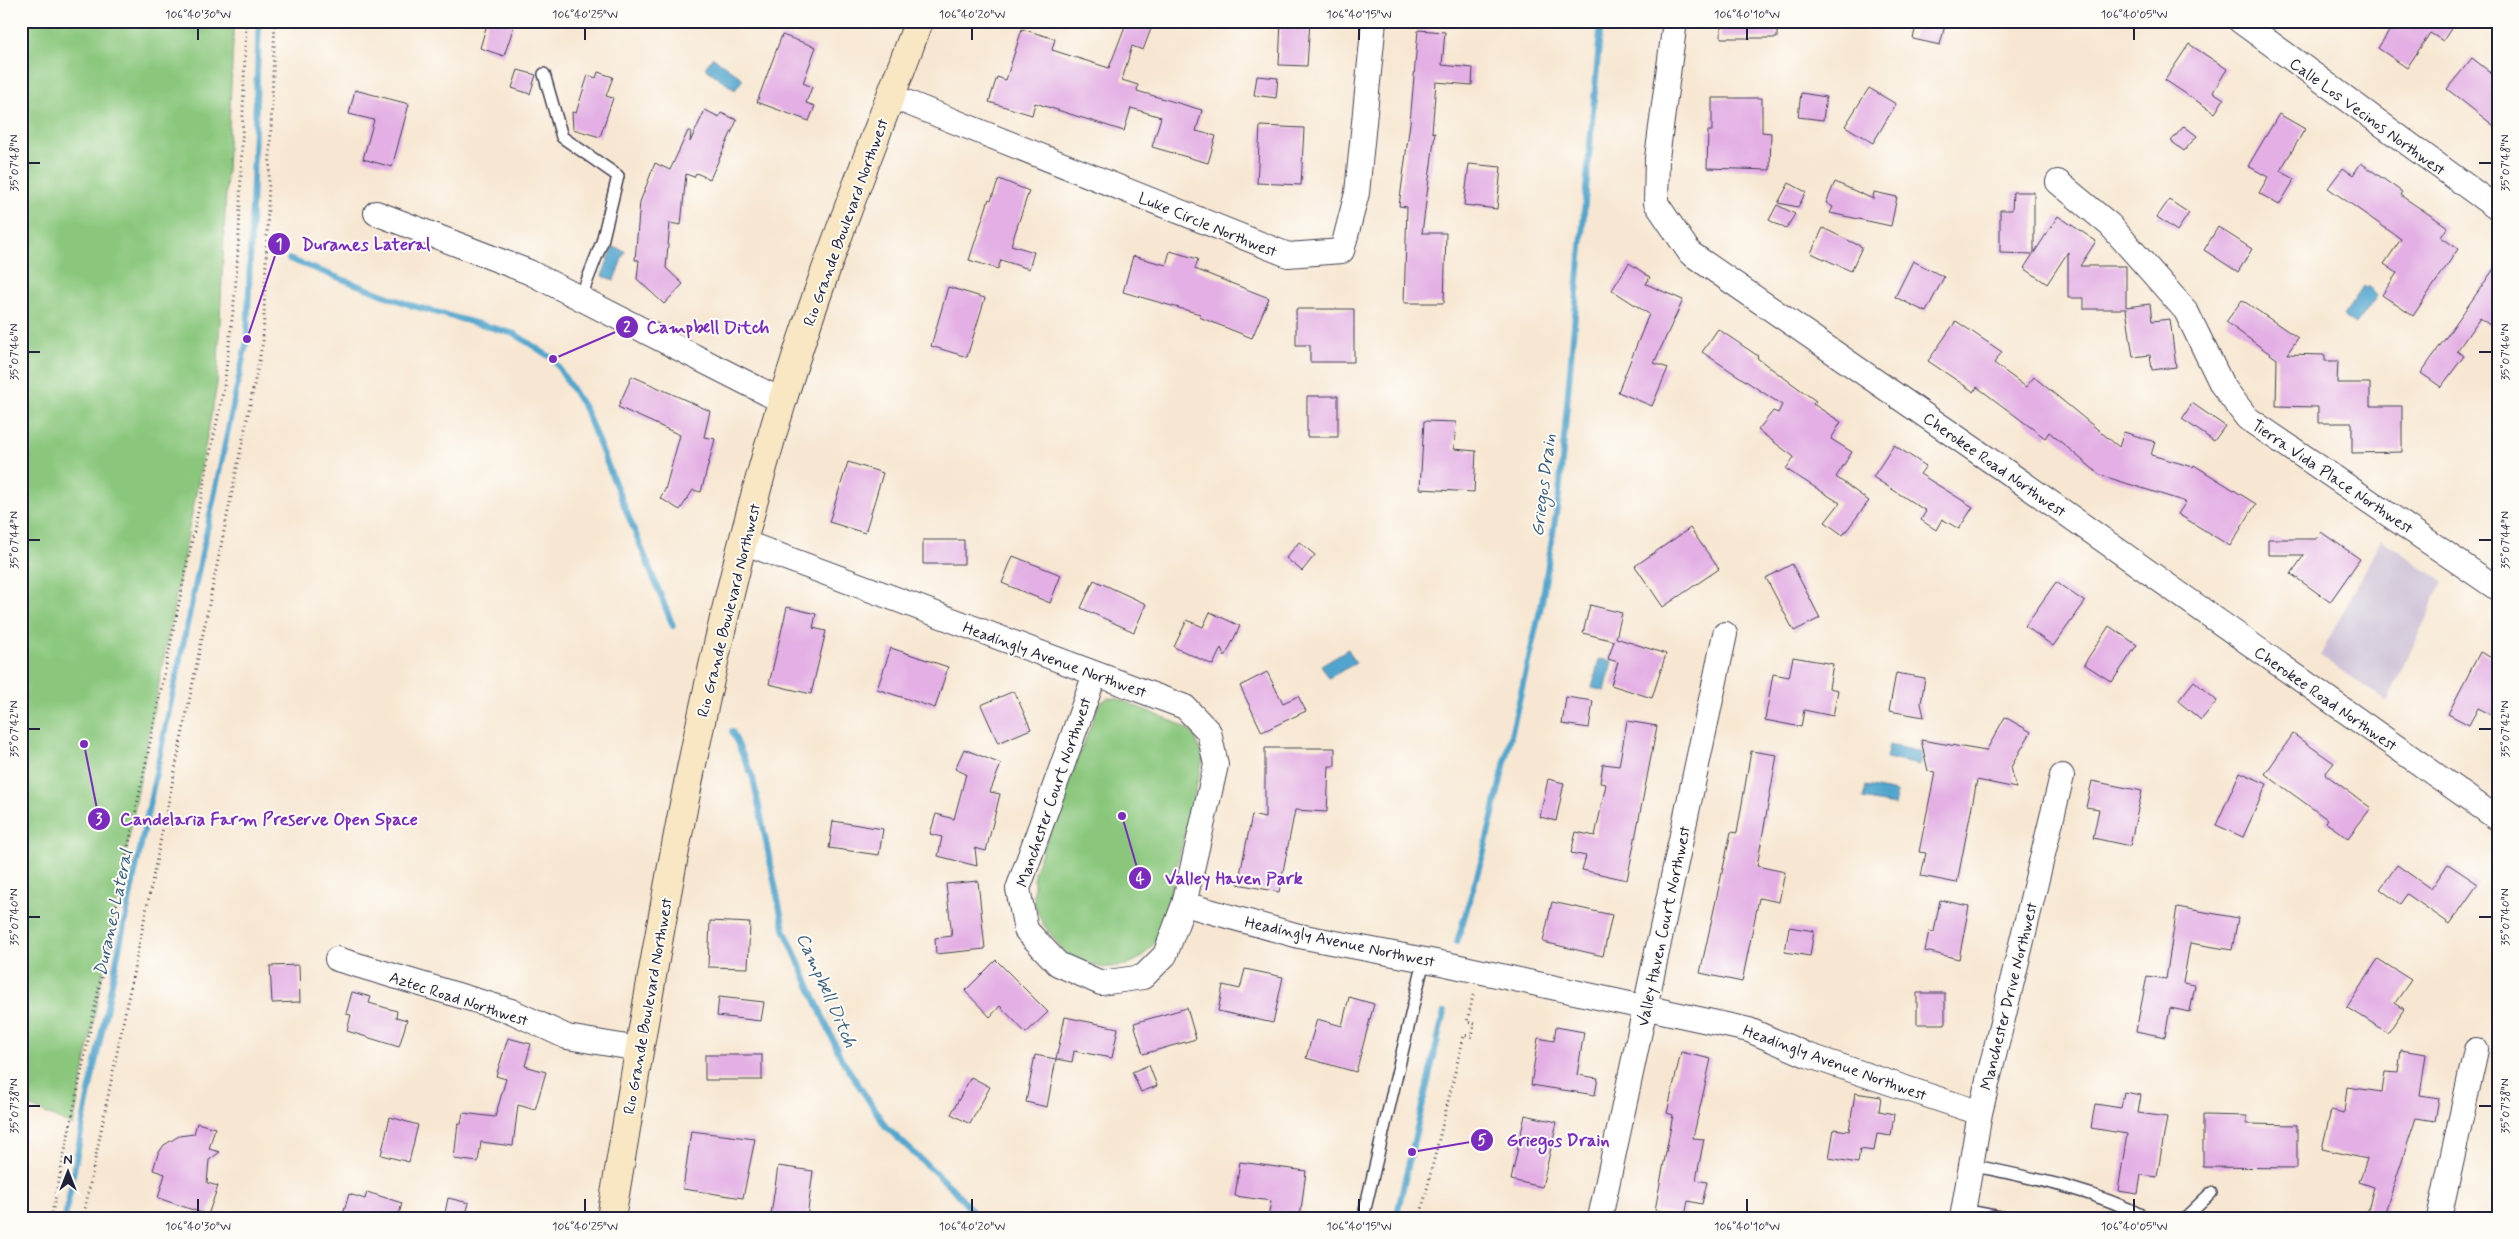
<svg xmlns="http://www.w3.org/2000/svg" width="2519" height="1239" font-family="Mynerve,sans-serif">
<rect width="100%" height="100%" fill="#fdfcf7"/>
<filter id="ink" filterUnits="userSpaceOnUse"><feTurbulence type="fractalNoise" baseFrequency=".02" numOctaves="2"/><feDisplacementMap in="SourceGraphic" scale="10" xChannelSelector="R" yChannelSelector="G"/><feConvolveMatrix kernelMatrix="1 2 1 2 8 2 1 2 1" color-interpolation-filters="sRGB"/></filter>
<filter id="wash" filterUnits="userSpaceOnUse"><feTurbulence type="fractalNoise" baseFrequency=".0096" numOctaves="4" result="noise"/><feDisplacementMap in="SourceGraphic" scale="20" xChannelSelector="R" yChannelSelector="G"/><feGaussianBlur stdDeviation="1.12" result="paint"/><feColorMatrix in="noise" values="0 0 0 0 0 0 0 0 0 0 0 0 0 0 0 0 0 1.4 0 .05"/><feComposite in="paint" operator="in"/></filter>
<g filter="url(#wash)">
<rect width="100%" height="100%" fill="#f7e7d2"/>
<path fill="#cbbfd5" d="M2381 539 2443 582 2387 702 2320 656Z"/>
<path fill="#8ac77d" stroke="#56745c" d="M21 21H234L217 385 73 1126 21 1102Z
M1107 698H1116L1179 724 1194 734 1203 759 1159 938 1141 958 1126 965 1103 968 1069 958 1043 924 1034 903V873L1099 704Z"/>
<path fill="#51a5cd" stroke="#3a6484" d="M713 57 743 79 735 90 705 68Z
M613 247 625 251 614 280 602 276Z
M2364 286 2367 288 2369 286 2377 296 2356 325 2343 316Z
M1348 649 1356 663 1329 678 1321 665Z
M1599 659 1612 661 1605 691 1592 688Z
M1889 745 1922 752 1919 765 1886 758Z
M1866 786 1897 792 1894 805 1863 799Z"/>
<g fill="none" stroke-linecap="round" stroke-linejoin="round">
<path stroke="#51a5cd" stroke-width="6" d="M289 259 410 305 515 334 553 359 585 409 673 626
M732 731 753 778 784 929 841 1058 886 1127 952 1188 978 1218
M1457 942 1484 852 1542 602 1559 495 1601 21
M65 1218 86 1107 247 339 259 21
M1396 1218 1444 1012"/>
</g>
<g id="blocks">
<path fill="#e3afe4" d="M488 21H499L514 26 504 56 480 48Z
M1127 21H1154L1143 50 1132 46 1122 80 1138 85 1137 91 1202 110 1196 131 1216 136 1208 163 1152 147 1161 117 1131 108 1124 131 1035 103 1032 115 989 102 997 77 1006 80 1022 29 1055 39 1052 50 1109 68Z
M1281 21H1310L1307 66 1279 65Z
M1721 21H1777V38H1721Z
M1917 21H1946L1940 45 1913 39Z
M2396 21H2456L2443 41 2430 33 2407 68 2378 48Z
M1418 30 1445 32 1442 65 1473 68 1472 85 1436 82 1432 132 1435 133 1422 233H1446L1444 303H1404L1407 207 1399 206 1410 123Z
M782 35 816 47 803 83 812 87 806 103 815 106 809 121 757 102Z
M2189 44 2227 69 2213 92 2224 99 2215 113 2165 80Z
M2472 58 2498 78V129L2447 89Z
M518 70 536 75 530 94 512 88Z
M598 72 613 77 606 96 613 98 600 137 573 129 572 112 576 113 588 75 596 78Z
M1257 76 1278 78 1276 98 1254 95Z
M1869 88 1896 104 1873 143 1845 126Z
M355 90 409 104 392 167 363 159 374 120 349 114Z
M1801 93 1826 97 1823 120 1798 117Z
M1712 98H1762V132L1771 133 1770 170 1707 168 1708 131H1712Z
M705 110 719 117 721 113 737 120 710 179 696 173 694 177 686 174 681 225 670 223 666 268 683 284 664 304 637 279 639 260H635L640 202 655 163 670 170 688 131H691L690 142Z
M2279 114 2305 129 2280 171 2295 179 2279 205 2259 193 2268 177 2248 166Z
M1260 126 1304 128 1301 185 1257 183Z
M2184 126 2197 136 2184 151 2171 141Z
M2361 163 2402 192 2400 195 2448 227 2441 237 2458 249 2413 316 2382 295 2397 273 2384 264 2401 239 2328 188 2343 168 2353 175Z
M1469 164 1501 167 1497 209 1464 205Z
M999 179 1029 191 1011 245 1034 252 1029 269 1001 260 998 269 969 260 989 199 991 200Z
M1835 182 1873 199 1874 192 1897 197 1891 226 1830 213 1833 207 1826 203Z
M1789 183 1806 192 1798 207 1778 203Z
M2013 192H2034V253L2058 216 2096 241 2080 266H2126V307L2150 304 2152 321 2170 319 2176 367 2152 370 2150 355 2133 357 2126 309H2084V298H2068V252L2047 284 2024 268 2033 254 2000 253V210H2012Z
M2169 200 2189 213 2177 231 2157 217Z
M1777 205 1795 214 1786 229 1769 220Z
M2218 227 2252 249 2238 272 2204 250Z
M1823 228 1862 247 1851 271 1811 253Z
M1170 251 1198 259 1195 269 1269 298 1252 338 1199 317 1200 314 1123 292 1133 256 1166 265Z
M1913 261 1944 277 1926 312 1895 297Z
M1629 263 1650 277 1646 284 1683 300 1654 363 1668 368 1652 406 1618 392 1649 314 1612 290Z
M2498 263V331L2480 318 2457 351 2464 356 2441 387 2421 373Z
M948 287 985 298 967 357 931 346Z
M2242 300 2298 338 2287 354 2325 355V361H2338L2337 383H2370V406H2402V452L2352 453V423H2318V407L2276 406 2277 359 2226 322Z
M1296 309H1354V362H1310V345H1296Z
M1956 321 2002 352 1994 363 2026 387 2034 377 2119 447 2124 432 2155 442 2151 455 2193 467 2194 465 2256 504 2230 546 2178 514 2186 502 2100 475 2049 432 2045 438 1977 387 1974 392 1928 361Z
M1718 329 1758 356 1757 358 1816 401 1813 404 1841 422 1831 439 1852 452 1836 477 1869 501 1843 535 1825 522 1840 503 1786 469 1794 457 1758 430 1773 411 1778 413 1782 405 1702 352Z
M632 376 710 411 704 437 715 439 701 492 693 490 680 510 660 498 665 490 680 435 618 407Z
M1307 396H1338V437H1307Z
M2192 403 2225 426 2214 441 2182 419Z
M1424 421 1456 422 1454 449 1476 451 1474 492 1420 489Z
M1894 445 1926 466 1920 474 1973 507 1959 529 1942 519 1936 530 1921 520 1926 511 1873 477Z
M848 462 883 473 865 533 829 522Z
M1690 528 1719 569 1663 607 1635 566Z
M2321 532 2360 559 2330 602 2291 574 2304 555H2268V539H2316Z
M923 540H964V564H923Z
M1299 542 1315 555 1302 571 1286 558Z
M1013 556 1061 575 1050 603 1002 583Z
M1792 564 1820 618 1794 631 1766 578Z
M1094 580 1146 604 1134 632 1081 608Z
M2056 582 2085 602 2053 646 2025 626Z
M1590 605 1622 613 1616 638 1666 654 1652 698 1611 685 1618 662 1608 659 1614 641 1583 633Z
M787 607 816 614 813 628 826 631 811 694 769 684Z
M1210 612 1240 626 1225 657 1221 648 1213 665 1174 647 1187 620 1203 627Z
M2109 626 2137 645 2112 682 2084 664Z
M891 648 948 667 935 708 877 689Z
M2480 652 2498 661V718L2478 708 2469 725 2448 714Z
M1793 657 1833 664 1829 688 1838 690 1833 716 1804 710 1801 727 1765 720 1773 674 1789 677Z
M1267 672 1283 703 1298 696 1306 711 1262 732 1240 686Z
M1896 673 1925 678 1921 703 1924 717 1889 711Z
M2194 681 2217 701 2201 720 2178 701Z
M1014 691 1031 729 998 743 981 705Z
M1566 697 1593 701 1589 728 1562 724Z
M2005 717 2031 732 2011 767 2016 788 1977 780 1957 883 1921 876 1926 853 1919 852 1935 772 1928 771 1921 740 1986 751Z
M1627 721 1657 726 1627 880 1582 870 1586 856 1571 853 1576 832 1595 836 1606 784 1600 783 1603 764 1619 766Z
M2293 734 2334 763 2325 774 2371 808 2348 838 2325 822 2327 819 2265 774Z
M1265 748H1335V766H1329L1327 812 1295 810 1279 892 1238 884 1252 815 1265 818Z
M964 749 1001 764 990 792 1000 794 986 851 975 848 977 866 938 856 942 837 930 834 936 814 954 819 966 774 955 769Z
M1751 751 1777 755 1757 866 1785 872 1779 902 1759 898 1742 982 1700 973 1731 832 1737 833Z
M2240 772 2267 784 2243 837 2216 825Z
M1548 779 1564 783 1556 821 1540 817Z
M2092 781 2142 791 2130 846 2093 838 2099 809 2086 807Z
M833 821 883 829 879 855 829 848Z
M2448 864 2478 884 2450 924 2407 894 2400 904 2380 889 2397 865 2431 889Z
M978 881 985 949 936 954 935 938 952 936 946 884Z
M1940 900 1969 906 1959 959 1925 951 1929 931 1934 932Z
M1552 902 1612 915 1603 956 1543 942Z
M2177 907 2238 918 2232 950 2190 943 2183 983 2195 985 2190 1012 2170 1008 2165 1037 2136 1031 2147 976 2166 979Z
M710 921 750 923 748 968 708 967Z
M1789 927 1814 931 1810 956 1785 952Z
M2378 959 2411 980 2395 1003 2404 1009 2388 1033 2347 1007Z
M996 960 1048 1012 1026 1033 1000 1006 990 1017 965 991Z
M299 965 300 1002 272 1003 270 966Z
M1245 969 1283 977 1273 1023 1218 1011 1223 985 1240 989Z
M352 992 371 997 369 1003 397 1011 396 1017 407 1020 399 1047 347 1031 351 1015 346 1014Z
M1917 993H1945V1024H1917Z
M719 997 764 1002 761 1021 717 1016Z
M1349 997 1374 1004 1356 1072 1306 1058 1317 1019 1342 1026Z
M1187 1008 1196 1039 1143 1054 1134 1023Z
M1065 1017 1118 1028 1112 1058 1074 1051 1072 1062 1056 1059 1047 1107 1026 1102 1035 1055 1056 1059Z
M1556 1027 1584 1032 1577 1075 1598 1078 1595 1095 1531 1085 1538 1038 1554 1041Z
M508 1038 531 1044 525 1066 546 1072 535 1110 518 1105 513 1146 481 1142 478 1162 454 1159 458 1123 461 1124 463 1113 495 1117 506 1079 496 1076Z
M2401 1050 2426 1054 2420 1095 2439 1098 2435 1121 2416 1118 2383 1218H2366L2374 1187 2359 1182 2367 1159 2322 1149 2331 1110 2344 1113 2347 1087 2382 1092 2385 1072 2398 1073Z
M1681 1052 1711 1059 1693 1138 1704 1139 1696 1180 1707 1182 1702 1204 1688 1201 1685 1216 1655 1210 1673 1115 1667 1113Z
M705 1055H762V1080H705Z
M1149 1065 1157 1086 1141 1092 1132 1072Z
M971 1077 990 1087 970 1124 951 1114Z
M2124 1092 2141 1095 2138 1113 2167 1117 2157 1177 2141 1175 2138 1194 2118 1191 2127 1134 2091 1128 2095 1104 2121 1108Z
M1855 1093 1881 1097 1879 1111 1894 1114 1891 1136 1877 1134 1874 1151 1860 1149 1858 1163 1829 1158 1834 1129 1849 1131Z
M1525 1115 1557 1122 1542 1187 1511 1180Z
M2203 1115 2247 1116V1124L2297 1125V1168L2203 1167Z
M390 1117 418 1125 409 1162 381 1155Z
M197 1123 215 1128 209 1149 220 1152 209 1160 207 1183 218 1186 208 1215 158 1198 165 1174 153 1170 158 1154 164 1145 179 1136 194 1134Z
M691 1131 755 1139 743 1198 683 1189Z
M1240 1162 1306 1171 1300 1218H1268L1271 1201 1235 1196Z
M778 1166 813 1171 807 1218 771 1215Z
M367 1192 402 1203 398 1218H342L349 1194 365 1199Z
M448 1198 469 1203 465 1218H444Z"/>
</g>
</g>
<g filter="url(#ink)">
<use href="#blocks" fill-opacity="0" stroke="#424052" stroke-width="1"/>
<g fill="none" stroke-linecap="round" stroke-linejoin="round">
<defs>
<path id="lane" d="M544 74 562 137 618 176 602 242 580 299
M1971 1165C2031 1178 2093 1189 2147 1218
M1365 1209 1424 960
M1963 1210 2005 1218
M2185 1218 2211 1193"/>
<path id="street" d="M1675 21 1657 158 1656 203 1690 253 2017 479 2498 819
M2240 21 2498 209
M891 96 1288 255 1342 251 1357 193 1374 21
M2058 182 2110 225 2186 311 2222 385 2247 418 2498 589
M376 213 529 272 782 401
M743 542 1185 707 1209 732 1216 765 1184 904 1165 955 1143 977 1101 983 1058 964 1026 930 1018 889 1095 674
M1184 904 1299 936 1446 964 1749 1030 1807 1055 1980 1113
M337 959 511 1011 567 1037 639 1049
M1600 1218 1725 634
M1962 1218 1980 1113 2062 776
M2439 1218 2476 1050"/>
<path id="secondary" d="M611 1218C657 944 701 668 782 402 821 273 872 147 919 21"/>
</defs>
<use href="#lane" stroke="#424052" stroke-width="14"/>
<use href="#street" stroke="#424052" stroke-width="26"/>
<use href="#secondary" stroke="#424052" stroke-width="30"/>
<path stroke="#424052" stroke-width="3" stroke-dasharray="1 4" stroke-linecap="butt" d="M51 1218 224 387 235 294 239 234 246 21
M83 1218 263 341 275 21
M1420 1218 1464 1035 1472 1037 1475 1024 1467 1022 1474 991"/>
<use href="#lane" stroke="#fff" stroke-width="11"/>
<use href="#street" stroke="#fff" stroke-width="24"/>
<use href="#secondary" stroke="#f9e7c3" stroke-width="28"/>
</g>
</g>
<path fill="none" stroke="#22223b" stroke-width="2" d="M198 28V40M585 28V40M972 28V40M1359 28V40M1747 28V40M2134 28V40M28 163H40M2479 163H2492M28 352H40M2479 352H2492M28 540H40M2479 540H2492M28 729H40M2479 729H2492M28 917H40M2479 917H2492M28 1106H40M2479 1106H2492M198 1199V1212M585 1199V1212M972 1199V1212M1359 1199V1212M1747 1199V1212M2134 1199V1212"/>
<g text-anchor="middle" stroke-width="4" stroke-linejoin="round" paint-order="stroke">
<g font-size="16" fill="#22223b" stroke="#fdfcf7">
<text transform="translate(2368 116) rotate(36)" y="6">Calle Los Vecinos Northwest</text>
<text transform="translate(845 222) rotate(-70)" y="6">Rio Grande Boulevard Northwest</text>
<text transform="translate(1208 224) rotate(22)" y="6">Luke Circle Northwest</text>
<text transform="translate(1995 464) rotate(35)" y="6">Cherokee Road Northwest</text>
<text transform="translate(2333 476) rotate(34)" y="6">Tierra Vida Place Northwest</text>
<text transform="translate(728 610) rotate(-76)" y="6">Rio Grande Boulevard Northwest</text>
<text transform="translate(1055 659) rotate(20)" y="6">Headingly Avenue Northwest</text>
<text transform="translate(2326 698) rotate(35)" y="6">Cherokee Road Northwest</text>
<text transform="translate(1053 792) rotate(-71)" y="6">Manchester Court Northwest</text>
<text transform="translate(1663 926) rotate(-78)" y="6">Valley Haven Court Northwest</text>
<text transform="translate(1340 941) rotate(12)" y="6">Headingly Avenue Northwest</text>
<text transform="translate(2008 996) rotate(-76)" y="6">Manchester Drive Northwest</text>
<text transform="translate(459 998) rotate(18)" y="6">Aztec Road Northwest</text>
<text transform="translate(647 1006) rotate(-80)" y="6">Rio Grande Boulevard Northwest</text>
<text transform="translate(1835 1062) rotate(20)" y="6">Headingly Avenue Northwest</text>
</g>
<g font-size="18" font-style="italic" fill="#375d7d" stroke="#fdfcf7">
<text transform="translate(1543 485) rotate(-83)" y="6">Griegos Drain</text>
<text transform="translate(113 913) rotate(-78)" y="6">Duranes Lateral</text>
<text transform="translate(827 990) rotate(66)" y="6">Campbell Ditch</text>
</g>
</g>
<path fill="none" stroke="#7b2cbf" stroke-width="2" d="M247 339L279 244M553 359L627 327M84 744L99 819M1122 816L1140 878M1412 1152L1482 1140"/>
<g fill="#7b2cbf" stroke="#fdfcf7" stroke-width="2">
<circle cx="247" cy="339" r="5"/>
<circle cx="553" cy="359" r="5"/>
<circle cx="84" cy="744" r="5"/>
<circle cx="1122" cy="816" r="5"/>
<circle cx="1412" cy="1152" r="5"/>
<circle cx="279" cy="244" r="12"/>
<circle cx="627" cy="327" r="12"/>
<circle cx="99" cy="819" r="12"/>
<circle cx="1140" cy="878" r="12"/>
<circle cx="1482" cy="1140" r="12"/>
</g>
<g font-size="15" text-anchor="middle" font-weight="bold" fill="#fff">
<text x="279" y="249">1</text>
<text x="627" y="332">2</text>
<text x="99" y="824">3</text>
<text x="1140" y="883">4</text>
<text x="1482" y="1145">5</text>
</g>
<g font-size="18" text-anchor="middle" font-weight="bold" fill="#7b2cbf" stroke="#fdfcf7" stroke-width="4" stroke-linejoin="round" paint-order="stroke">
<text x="366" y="250">Duranes Lateral</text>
<text x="708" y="333">Campbell Ditch</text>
<text x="269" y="825">Candelaria Farm Preserve Open Space</text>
<text x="1234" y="884">Valley Haven Park</text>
<text x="1558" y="1146">Griegos Drain</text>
</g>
<rect width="2519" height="1239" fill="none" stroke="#fdfcf7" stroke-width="55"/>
<g transform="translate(68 1172)" stroke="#fdfcf7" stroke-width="4" paint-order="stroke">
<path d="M0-4L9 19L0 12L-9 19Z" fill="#22223b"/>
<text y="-8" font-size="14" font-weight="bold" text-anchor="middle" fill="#22223b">N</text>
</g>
<rect x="28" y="28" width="2464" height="1184" fill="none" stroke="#22223b" stroke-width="2"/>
<g font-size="12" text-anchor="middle" fill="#22223b">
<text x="198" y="18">106°40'30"W</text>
<text x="585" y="18">106°40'25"W</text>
<text x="972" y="18">106°40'20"W</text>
<text x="1359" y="18">106°40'15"W</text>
<text x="1747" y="18">106°40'10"W</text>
<text x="2134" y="18">106°40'05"W</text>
<text transform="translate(14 163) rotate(-90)" y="4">35°07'48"N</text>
<text transform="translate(2505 163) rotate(-90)" y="4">35°07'48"N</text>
<text transform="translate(14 352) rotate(-90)" y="4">35°07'46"N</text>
<text transform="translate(2505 352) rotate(-90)" y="4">35°07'46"N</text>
<text transform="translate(14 540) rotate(-90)" y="4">35°07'44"N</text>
<text transform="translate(2505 540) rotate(-90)" y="4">35°07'44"N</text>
<text transform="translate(14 729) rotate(-90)" y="4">35°07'42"N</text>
<text transform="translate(2505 729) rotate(-90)" y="4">35°07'42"N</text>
<text transform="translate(14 917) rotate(-90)" y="4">35°07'40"N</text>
<text transform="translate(2505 917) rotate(-90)" y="4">35°07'40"N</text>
<text transform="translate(14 1106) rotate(-90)" y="4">35°07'38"N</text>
<text transform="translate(2505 1106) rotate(-90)" y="4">35°07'38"N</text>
<text x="198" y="1230">106°40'30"W</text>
<text x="585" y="1230">106°40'25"W</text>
<text x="972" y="1230">106°40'20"W</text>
<text x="1359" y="1230">106°40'15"W</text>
<text x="1747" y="1230">106°40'10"W</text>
<text x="2134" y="1230">106°40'05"W</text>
</g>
</svg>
